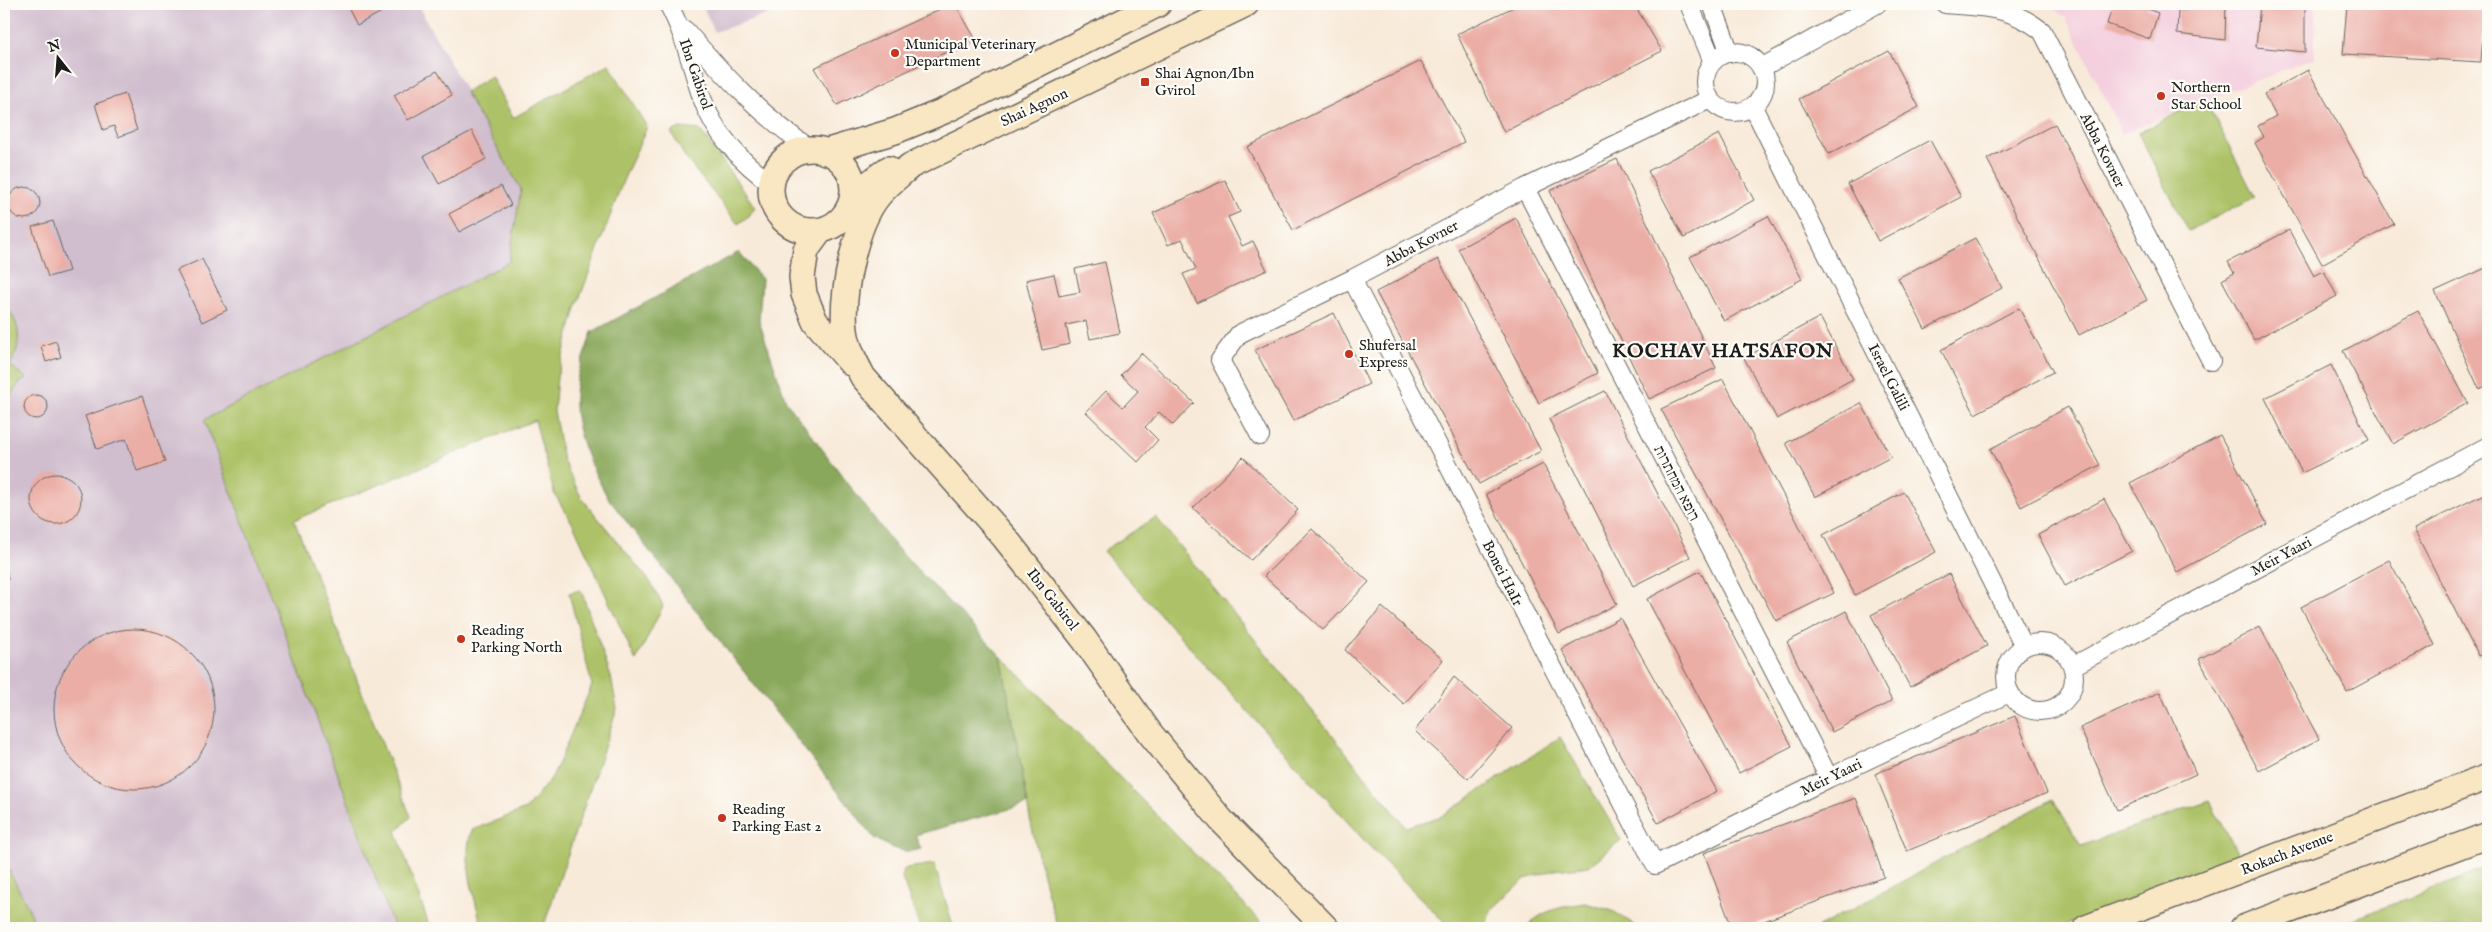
<svg xmlns="http://www.w3.org/2000/svg" width="2492" height="932" font-family="'IM FELL English','Frank Ruhl Libre',serif">
<rect width="100%" height="100%" fill="#fdfcf7"/>
<filter id="ink" filterUnits="userSpaceOnUse"><feTurbulence type="fractalNoise" baseFrequency=".02" numOctaves="2"/><feDisplacementMap in="SourceGraphic" scale="10" xChannelSelector="R" yChannelSelector="G"/><feConvolveMatrix kernelMatrix="1 2 1 2 8 2 1 2 1" color-interpolation-filters="sRGB"/></filter>
<filter id="wash" filterUnits="userSpaceOnUse"><feTurbulence type="fractalNoise" baseFrequency=".0096" numOctaves="4" result="noise"/><feDisplacementMap in="SourceGraphic" scale="20" xChannelSelector="R" yChannelSelector="G"/><feGaussianBlur stdDeviation="1.12" result="paint"/><feColorMatrix in="noise" values="0 0 0 0 0 0 0 0 0 0 0 0 0 0 0 0 0 1.4 0 .05"/><feComposite in="paint" operator="in"/></filter>
<g filter="url(#wash)">
<rect width="100%" height="100%" fill="#f8ead9"/>
<path fill="#f4cfde" d="M2048 4H2316L2314 58 2122 134 2066 18Z"/>
<path fill="#d0bdce" d="M4 4H417L521 189 509 262 204 420 342 785 394 928H36L29 909 4 861V405L20 381 18 371 9 365 16 356V321L4 305Z
M702 4H800L714 32Z"/>
<path fill="#adc267" stroke="#646f42" d="M609 64 647 127 623 181 576 308 557 377 554 411 563 460 581 497 651 583 663 606 636 661 574 526 554 493 535 420 294 520 411 817 396 831 430 928H394L342 785 204 420 509 262 521 189 465 92 491 76 513 118Z
M2205 99 2255 197 2188 231 2138 133Z
M680 128 700 130 755 207 749 216 738 224 685 157 671 132Z
M4 305C22 322 22 345 10 365L27 379 20 382 4 405Z
M1156 517 1406 827 1442 816 1560 737 1621 840 1589 866 1555 870 1525 879 1490 911 1485 928H1450L1371 848 1103 551Z
M581 590 611 677 617 709 543 928H482C475 898 461 859 472 830L526 809 553 776 592 685 569 593Z
M1001 656 1267 928H1058C1030 840 1017 747 1001 656Z
M2053 799 2081 846 2210 801 2240 858 2057 928H1817Z
M4 861 29 909 36 928H4Z
M934 864 952 922 954 928H920L902 878V871L907 868Z
M2488 868V928H2330Z
M1585 903 1613 911 1639 928H1527C1539 910 1566 906 1585 903Z"/>
<path fill="#8aa85c" stroke="#53623c" d="M739 252 762 279 759 321 786 401 895 546 1001 656 1028 804 915 835 921 849C901 855 891 847 874 838L608 498C589 463 568 422 577 380 580 364 587 348 592 332Z"/>
<g id="blocks">
<path fill="#ebaea6" d="M346 4H386L389 8 357 25Z
M951 4H955L975 38 837 105 814 68Z
M1520 4H1634L1662 51 1504 132 1457 34Z
M1786 4H1811V8Z
M2113 4H2147V9L2158 13 2150 39 2107 24Z
M2189 4H2226L2225 40 2177 34 2178 10H2189Z
M2260 4H2305V52L2256 47Z
M2347 4H2485L2481 62 2343 54Z
M1889 51 1919 107 1829 154 1799 99Z
M1421 61 1464 142 1293 230 1247 147Z
M2308 70 2394 224 2322 264 2255 143 2264 137 2258 126 2276 116 2264 94Z
M437 71 452 95 408 120 394 95Z
M125 94 137 130 118 137 114 126 103 130 95 104Z
M2055 124 2147 300 2079 335 1987 159Z
M472 131 486 159 439 184 424 156Z
M1719 134 1754 200 1684 238 1648 171Z
M1930 140 1961 197 1878 241 1848 184Z
M1617 159 1716 368 1649 399 1550 191Z
M1225 180 1240 212 1228 217 1242 246 1253 241 1267 270 1197 303 1183 274 1196 269 1182 239 1168 245 1153 213Z
M501 186 511 205 459 232 449 214Z
M8 203a16 16 0 1 1 32 0a16 16 0 1 1-32 0Z
M1768 216 1802 279 1724 321 1690 257Z
M1516 218 1598 373 1539 403 1458 249Z
M53 221 69 271 48 277 32 227Z
M2289 230 2314 276 2324 271 2337 296 2254 340 2222 280 2234 273 2228 262Z
M1975 238 2002 288 1925 329 1898 278Z
M202 259 227 310 202 322 177 270Z
M1438 259 1541 451 1479 484 1376 292Z
M1105 262 1120 333 1090 339 1086 321 1066 325 1070 344 1042 350 1026 280 1054 274 1059 296 1080 292 1075 269Z
M2488 267V385L2479 389 2435 291Z
M2019 308 2053 372 1975 414 1941 350Z
M2418 311 2468 403 2393 444 2343 351Z
M1334 313 1369 384 1293 421 1255 350Z
M1820 317 1853 379 1777 419 1744 358Z
M56 341 61 357 46 362 41 346Z
M1141 353 1194 403 1173 425 1159 412 1145 427 1158 440 1138 462 1086 412 1106 391 1123 407 1138 391 1121 375Z
M2331 365 2369 440 2302 473 2265 398Z
M1723 379 1834 593 1776 621 1661 409Z
M1605 391 1690 557 1633 586 1549 419Z
M24 407a12 12 0 1 1 24 0a12 12 0 1 1-24 0Z
M142 396 165 462 137 471 126 439 97 449 85 416Z
M1861 403 1891 457 1815 497 1786 443Z
M2068 407 2100 465 2021 507 1990 449Z
M2220 435 2267 524 2177 572 2130 483Z
M1243 457 1298 510 1251 560 1193 508Z
M1543 464 1617 604 1559 634 1486 494Z
M31 499a25 25 0 1 1 50 0a25 25 0 1 1-50 0Z
M1904 492 1936 552 1855 595 1823 535Z
M2488 492V651L2478 656 2414 529Z
M2104 499 2132 551 2065 586 2038 535Z
M1312 529 1369 582 1323 630 1264 576Z
M4 556 8 579 4 592Z
M2389 560 2435 645 2347 692 2301 607Z
M1700 571 1792 746 1739 773 1647 599Z
M1949 574 1987 646 1910 687 1871 615Z
M1382 607 1443 660 1404 704 1345 650Z
M1846 611 1892 701 1832 732 1787 642Z
M1620 618 1717 791 1658 823 1562 650Z
M2260 627 2319 739 2259 771 2199 659Z
M54 709a80 80 0 1 1 160 0a80 80 0 1 1-160 0Z
M1454 677 1512 728 1468 779 1415 731Z
M2160 692 2196 774 2117 810 2080 728Z
M2015 716 2047 793 1907 851 1875 774Z
M1856 798 1884 877 1745 928H1732L1704 853Z
M630 924 634 928H621L623 926Z"/>
</g>
</g>
<g filter="url(#ink)">
<use href="#blocks" fill-opacity="0" stroke="#69645e" stroke-width="1"/>
<g fill="none" stroke-linecap="round" stroke-linejoin="round">
<defs>
<path id="minor" d="M668 4C685 34 691 66 702 98 714 133 742 163 772 184
M1689 4 1713 62
M1712 4 1730 53
M1945 4C1983 7 2010 6 2042 31L2211 361
M685 30C723 74 762 117 811 149
M1705 82a30 30 0 1 1 60 0a30 30 0 1 1-60 0Z
M1761 68 1877 4
M1753 107 2024 646
M1525 188 1829 778
M1352 279 1655 865 1829 778 2009 693
M1260 436 1220 360 1239 334 1352 279 1525 188 1710 99
M2006 677a34 34 0 1 1 68 0a34 34 0 1 1-68 0Z
M2073 666 2488 446"/>
<path id="secondary" d="M1246 4 910 166C900 175 888 184 879 195 855 223 841 294 845 330 847 347 855 362 863 377L1005 538 1084 639 1149 732 1221 820 1326 928
M771 190a41 41 0 1 1 82 0a41 41 0 1 1-82 0Z
M825 152 895 131 944 111 1158 4
M853 196 888 169
M820 231 806 250 802 277 804 294 815 321 851 363
M2086 928 2488 777
M2243 928 2488 835"/>
</defs>
<use href="#minor" stroke="#69645e" stroke-width="20"/>
<use href="#secondary" stroke="#69645e" stroke-width="28"/>
<use href="#minor" stroke="#fff" stroke-width="18"/>
<use href="#secondary" stroke="#f9e7c3" stroke-width="25"/>
</g>
</g>
<g fill="#c8321e" stroke="#fdfcf7" stroke-width="2">
<circle cx="895" cy="53" r="5"/>
<rect x="1140" y="77" width="10" height="10" rx="2.5"/>
<circle cx="2161" cy="96" r="5"/>
<circle cx="1349" cy="354" r="5"/>
<circle cx="461" cy="639" r="5"/>
<circle cx="722" cy="818" r="5"/>
</g>
<g text-anchor="middle" stroke-width="4.5" stroke-linejoin="round" paint-order="stroke">
<g font-size="15" fill="#1c1c1c" stroke="#fdfcf7" text-anchor="start">
<text x="905" y="49">Municipal Veterinary<tspan x="905" dy="17">Department</tspan></text>
<text x="1155" y="78">Shai Agnon/Ibn<tspan x="1155" dy="17">Gvirol</tspan></text>
<text x="2171" y="92">Northern<tspan x="2171" dy="17">Star School</tspan></text>
<text x="1359" y="350">Shufersal<tspan x="1359" dy="17">Express</tspan></text>
<text x="471" y="635">Reading<tspan x="471" dy="17">Parking North</tspan></text>
<text x="732" y="814">Reading<tspan x="732" dy="17">Parking East 2</tspan></text>
</g>
<g font-size="15" fill="#1c1c1c" stroke="#fdfcf7">
<text transform="translate(696 74) rotate(71)" y="5">Ibn Gabirol</text>
<text transform="translate(1034 107) rotate(-25)" y="5">Shai Agnon</text>
<text transform="translate(2103 150) rotate(63)" y="5">Abba Kovner</text>
<text transform="translate(1421 243) rotate(-28)" y="5">Abba Kovner</text>
<text transform="translate(1889 377) rotate(63)" y="5">Israel Galili</text>
<text transform="translate(1677 483) rotate(63)" y="5">רופא המחתרות</text>
<text transform="translate(2281 556) rotate(-28)" y="5">Meir Yaari</text>
<text transform="translate(1503 573) rotate(63)" y="5">Bonei HaIr</text>
<text transform="translate(1053 599) rotate(52)" y="5">Ibn Gabirol</text>
<text transform="translate(1831 777) rotate(-26)" y="5">Meir Yaari</text>
<text transform="translate(2287 853) rotate(-21)" y="5">Rokach Avenue</text>
</g>
<g font-size="20" font-weight="bold" letter-spacing="1" fill="#1c1c1c" stroke="#fdfcf7">
<text x="1723" y="357">KOCHAV HATSAFON</text>
</g>
</g>
<rect width="2492" height="932" fill="none" stroke="#fdfcf7" stroke-width="20"/>
<g transform="translate(58 58) rotate(343)" stroke="#fdfcf7" stroke-width="4" paint-order="stroke">
<path d="M0-4L9 19L0 12L-9 19Z" fill="#1c1c1c"/>
<text y="-8" font-size="14" font-weight="bold" text-anchor="middle" fill="#1c1c1c">N</text>
</g>
</svg>
